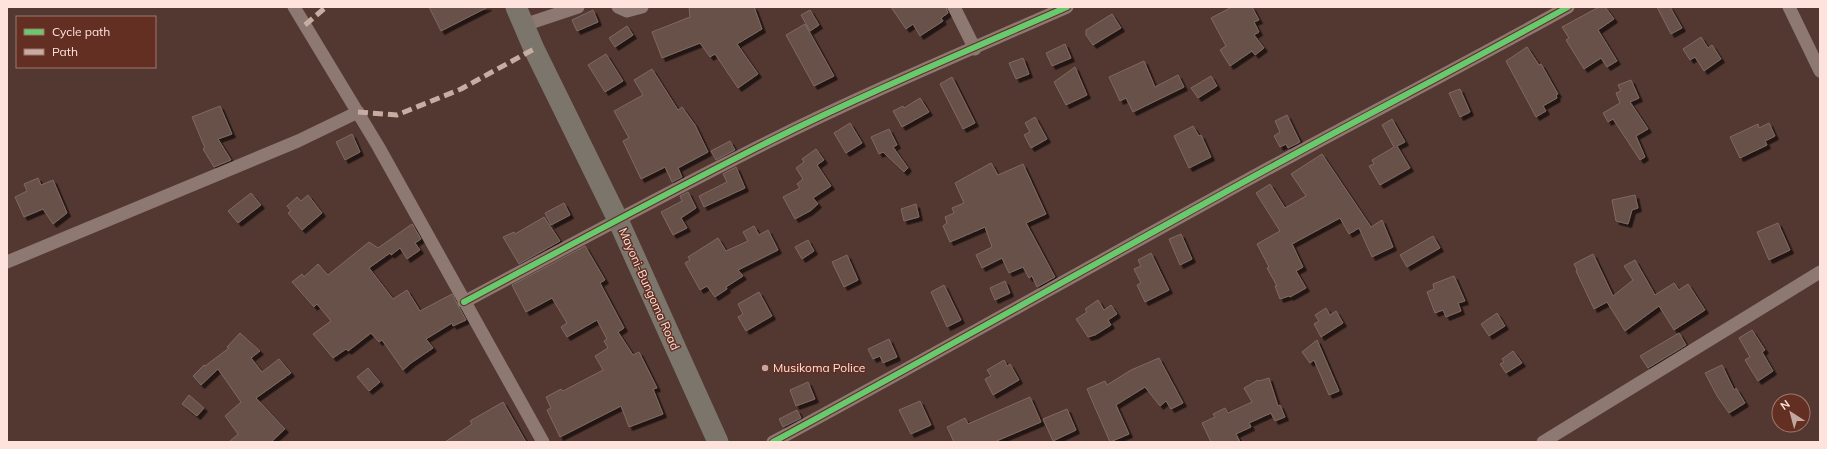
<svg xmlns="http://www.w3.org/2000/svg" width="1827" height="449" font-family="Mulish,sans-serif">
<defs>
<filter id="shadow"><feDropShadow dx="3.5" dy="3.5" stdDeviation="0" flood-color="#0009"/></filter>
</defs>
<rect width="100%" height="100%" fill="#533731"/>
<path fill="#675148" stroke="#806960" filter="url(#shadow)" d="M429 7H488L441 31Z
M689 7H754L762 29 737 44 758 74 738 88 715 54 710 57 700 43 662 58 652 32 690 17Z
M891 7H946L948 13 941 18 943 21 920 36 913 24 906 29Z
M1232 7H1252L1259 20 1254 22 1259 32 1254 35 1264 48 1255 55 1252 51 1230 66 1220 50 1226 46 1211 18Z
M1599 7H1605L1614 19 1598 30 1617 61 1607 67 1601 58 1584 69 1566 40 1569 38 1562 27Z
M1657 7H1670L1682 28 1671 34Z
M593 10 598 22 577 31 572 20Z
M810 10 819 25 810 31 801 15Z
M1112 14 1121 28 1093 45 1086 35V30Z
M805 24 834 76 814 86 786 35Z
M627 26 633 35 615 47 609 38Z
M1701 37 1708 48 1712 45 1721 59 1704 71 1695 57 1690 60 1683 49Z
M1065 44 1071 58 1052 66 1046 53Z
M1527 47 1539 65 1541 64 1558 94 1556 95 1557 98 1543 106 1546 111 1536 117 1506 61Z
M606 54 623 81 605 92 588 65Z
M1023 58 1029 74 1016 79 1009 63Z
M1144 61 1155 87 1178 75 1184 87 1133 112 1126 98 1120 101 1109 77Z
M1075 67 1087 95 1066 105 1054 82Z
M652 69 678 110 682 107 695 125 708 152 678 168 682 177 672 182 665 167 641 179 623 141 629 138 614 111 643 95 634 80Z
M1211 76 1217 86 1198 98 1191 88Z
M952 77 975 123 963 129 940 84Z
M1631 80 1639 98 1630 102 1648 129 1636 136 1645 157 1640 160 1613 119 1608 122 1603 113 1620 103 1616 93 1621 91 1618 85Z
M1460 89 1470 112 1460 117 1449 93Z
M920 98 929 112 902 127 893 111 903 106 904 108Z
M220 106 232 134 218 139 231 160 214 167 203 149 205 148 192 117Z
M1287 115 1300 142 1288 148 1286 144 1280 147 1274 136 1280 132 1275 121Z
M1035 117 1047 139 1031 148 1024 135 1030 132 1025 123Z
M1392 119 1405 142 1397 146 1410 168 1380 185 1369 166 1374 164 1372 160 1394 147 1382 125Z
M850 123 862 143 846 153 834 133Z
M1769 123 1775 136 1765 141 1767 145 1740 158 1730 137 1758 124 1759 128Z
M1193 126 1199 136 1201 135 1211 157 1189 168 1174 136Z
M889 129 897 145 893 147 908 168 904 172 883 152 879 154 871 137Z
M352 134 360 152 345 160 336 142Z
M730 141 735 150 716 160 711 151Z
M816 149 824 160 817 165 831 186 813 198 818 204 810 211 795 219 783 197 800 188 797 184 803 179 796 168 804 162 802 159Z
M1322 154 1371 227 1382 220 1393 247 1372 257 1359 228 1349 234 1340 218 1292 244 1303 267 1296 271 1306 288 1290 297 1289 296 1280 299 1275 286H1277L1267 268 1269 267 1257 244 1280 231 1256 193 1270 184 1285 208 1306 196 1291 174Z
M991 163 998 175 1023 164 1046 214 1026 223 1055 277 1037 287 1032 276 1029 278 1023 267 1009 273 1002 258 982 268 976 255 992 247 985 227 950 242 943 226 947 223 945 217 954 213 952 208 964 203 955 183Z
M736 167 745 188 704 207 699 196 727 182 723 174Z
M38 178 41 185 53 180 67 213 53 224 43 209 24 217 15 197 27 191 24 184Z
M688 192 696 208 681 218 687 228 673 235 661 212 682 201 680 196Z
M251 193 261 205 238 223 228 211Z
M308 195 322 213 302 230 288 213 291 211 287 206 297 197 301 201Z
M1635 195 1638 208 1632 210 1628 224 1616 221 1612 200Z
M564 203 570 215 551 225 545 213Z
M916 204 919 217 904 221 901 209Z
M544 217 560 241 519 264 503 237 514 232 515 234Z
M1778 223 1790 250 1769 260 1757 232Z
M412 224 421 239 415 243 420 250 407 259 400 248 391 255 390 253 369 268 393 299 407 290 420 311 452 294 466 320 453 326 452 323 426 339 433 348 411 363 403 370 382 340 379 342 371 333 348 351 346 349 333 358 313 334 331 321 317 304 314 307 292 282 302 274 304 277 318 264 328 275 369 242 378 248Z
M754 226 759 235 768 230 778 250 738 270 743 276 726 287 727 289 715 297 707 286 700 290 685 263 690 260 688 257 718 238 726 251 748 241 743 232Z
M1181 234 1192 259 1180 265 1169 239Z
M1433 236 1440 248 1407 267 1400 255Z
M808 240 814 251 802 259 795 247Z
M585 246 605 280 600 283 624 328 618 332 633 355 639 352 657 388 653 389 663 414 629 427 621 406 560 437 547 410 551 408 546 397 561 389 563 391 603 370 595 356 608 348 604 341 607 339 597 320 567 337 561 327 567 323 552 298 526 312 512 285Z
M1151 253 1169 290 1145 302 1137 285 1141 283 1134 269 1141 266 1138 260Z
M1593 254 1613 296 1633 280 1624 266 1635 260 1655 295 1674 283 1679 290 1688 284 1705 310 1674 330 1659 306 1625 331 1607 302 1594 309 1576 271 1577 270 1574 264Z
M847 255 858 280 844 287 832 262Z
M1454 276 1465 301 1458 303 1461 311 1446 317 1443 310 1435 313 1427 292 1434 289 1433 284Z
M1005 281 1010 293 995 300 990 288Z
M944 285 961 320 947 327 931 292Z
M759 292 772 316 746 331 738 317 743 314 738 304Z
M1098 300 1104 310 1111 305 1117 314 1108 320 1111 325 1095 335 1088 337 1076 319 1087 312 1085 309Z
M1326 308 1330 315 1336 311 1343 323 1321 337 1314 324 1319 321 1315 315Z
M1497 313 1505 326 1489 336 1481 324Z
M1752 330 1765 350 1762 352 1773 371 1758 381 1745 360 1750 357 1739 338Z
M240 333 260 351 251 358 262 372 279 359 291 373 256 398 285 429 271 442H229L238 434 225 416 241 402 218 369 201 385 193 376 204 365 205 366 229 348 227 347Z
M1679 333 1686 345 1648 368 1640 356Z
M889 339 897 357 883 363 880 356 873 359 868 349Z
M1317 340 1339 391 1329 395 1314 360 1310 363 1302 352Z
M1513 351 1522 363 1506 373 1500 364 1504 362 1502 359Z
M1159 358 1183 403 1171 409 1166 401 1160 406 1145 387 1116 405 1129 434 1110 442 1087 389 1105 381 1107 385 1131 370Z
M1004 360 1007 366 1010 364 1019 380 993 395 985 379 991 376 987 370Z
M1722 365 1734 390 1736 388 1745 403 1729 413 1717 396 1705 373Z
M368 368 380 382 369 391 357 377Z
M1269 378 1278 406 1280 405 1285 417 1275 421 1271 413 1249 423 1251 427 1236 434 1240 442H1211L1202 423 1215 417 1213 414 1225 408 1228 413 1252 402 1244 388 1258 380 1259 381Z
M808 382 815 399 796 406 790 390Z
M189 395 204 408 197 416 182 404Z
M1030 397 1041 422 994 442H954L947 427 965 418 968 424Z
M920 401 931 425 911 434 899 410Z
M503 402 526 442H445L472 424 470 421Z
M1067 409 1076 430 1053 441 1043 419Z
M797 410 801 418 783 427 779 419Z"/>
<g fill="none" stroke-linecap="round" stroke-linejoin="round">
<path stroke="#8d7872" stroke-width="13" d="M294 7 378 146 543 442
M618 7 627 11 642 7
M954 7 975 49
M1789 7 1820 71
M524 25 578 7
M7 262 298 141 358 112
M464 302C565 248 666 193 768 142 866 93 967 51 1067 7
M773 442C923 361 1071 277 1220 195 1335 131 1453 71 1568 7
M1543 442 1820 272"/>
<path stroke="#7b756b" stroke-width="21" d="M516 7 534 49 618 220 718 442"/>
<path stroke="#c7aca2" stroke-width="5" stroke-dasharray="10 5" stroke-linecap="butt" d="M305 25 326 7
M358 112 397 115 461 89 534 49"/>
<defs>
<path id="cycleway" d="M464 302C565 248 666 193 768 142 866 93 967 51 1067 7
M773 442C923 361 1071 277 1220 195 1335 131 1453 71 1568 7"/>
</defs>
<use href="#cycleway" stroke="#622f22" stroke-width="8"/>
<use href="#cycleway" stroke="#67ca6e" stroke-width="6"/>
</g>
<circle fill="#c2a7a0" stroke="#622f22" stroke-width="1.5" cx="765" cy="368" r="4"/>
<g text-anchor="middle" stroke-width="3" stroke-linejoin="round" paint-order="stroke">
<g font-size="12" fill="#fee3dc" stroke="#622f22">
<text transform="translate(649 289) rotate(66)" y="4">Mayoni-Bungoma Road</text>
</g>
<g font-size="12" fill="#fee3dc" stroke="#622f22" text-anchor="start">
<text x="773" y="372">Musikoma Police</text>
</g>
</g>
<rect width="1827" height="449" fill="none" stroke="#fee3dc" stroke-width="16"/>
<rect x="16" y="16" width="140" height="52" fill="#622f22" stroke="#a0776c"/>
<rect x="24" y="29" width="20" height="6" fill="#67ca6e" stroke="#a0776c"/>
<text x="52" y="36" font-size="12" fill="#fee3dc">Cycle path</text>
<rect x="24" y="49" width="20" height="6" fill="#c7aca2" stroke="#a0776c"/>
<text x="52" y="56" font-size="12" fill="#fee3dc">Path</text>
<g transform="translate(1791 413) rotate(324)"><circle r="19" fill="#622f22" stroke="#a0776c"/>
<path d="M0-3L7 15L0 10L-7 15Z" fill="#c2a7a0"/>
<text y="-6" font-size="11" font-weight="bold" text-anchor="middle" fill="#fee3dc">N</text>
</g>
</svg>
